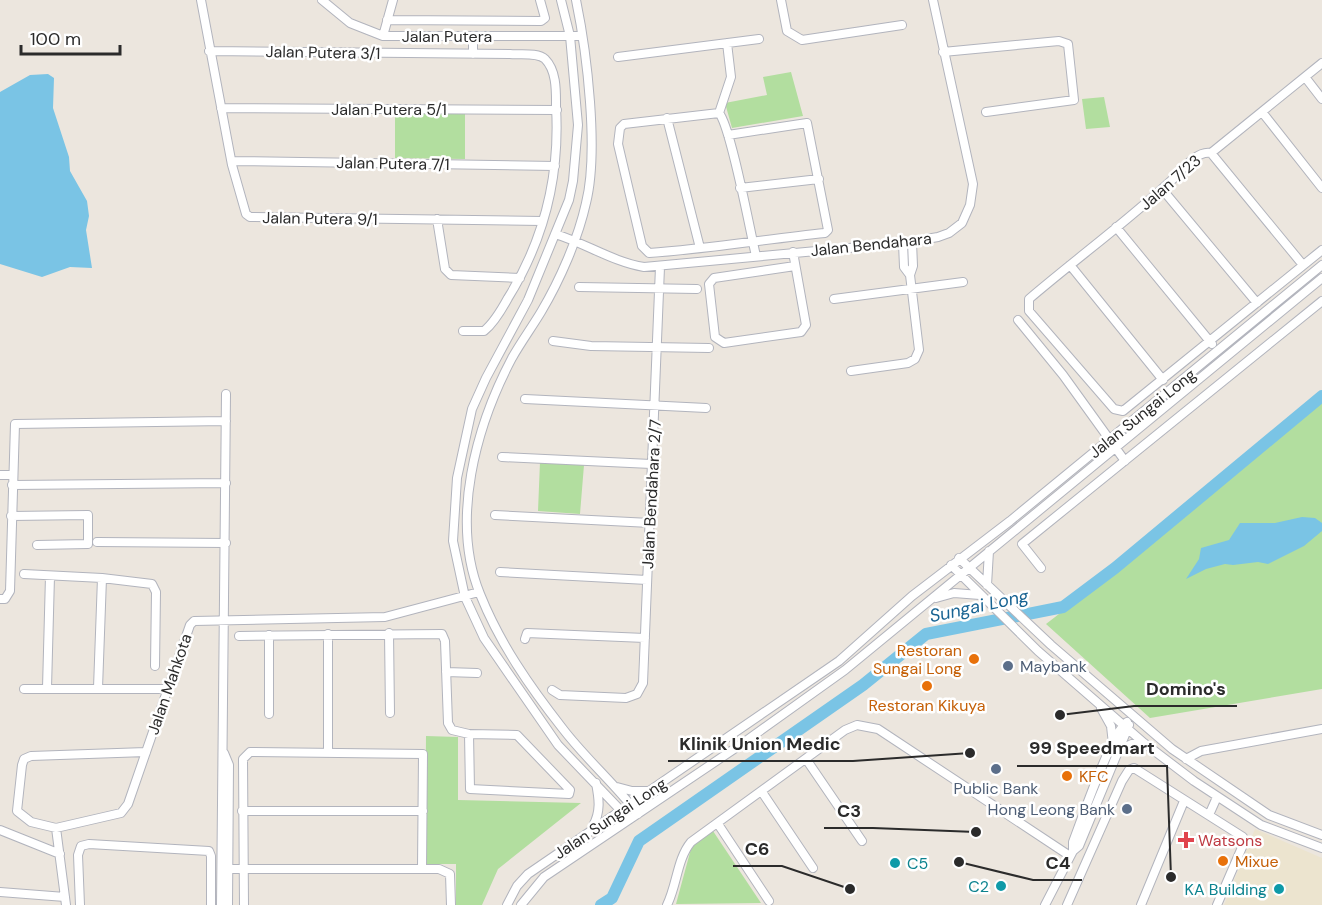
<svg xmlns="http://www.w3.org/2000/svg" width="1322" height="905" font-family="'DM Sans',sans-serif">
<rect width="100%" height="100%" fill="#ece6de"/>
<path fill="#ece4cf" d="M1255 829 1322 858V905H1224Z"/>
<path fill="#b2de9f" d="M791 72 803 116 732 128 725 103 767 95 763 77Z
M1104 97 1110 127 1086 129 1082 99Z
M395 113 465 114V159L395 158Z
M1322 401V689L1150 718 1046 624 1129 560Z
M540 462 584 465 580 514 538 511Z
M426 736 458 737V800L581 803 498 869 482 905H456V864H425Z
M713 831 761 903 676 904 692 845Z"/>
<path fill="#7ac4e5" d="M48 74 54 78 53 108 69 157 70 171 87 201 89 216 86 230 92 268 70 267 42 277 0 264V92L30 75Z
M1302 517 1315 518 1322 523V531L1304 546 1268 564 1258 562 1233 565 1225 564 1206 569 1186 579 1199 559 1201 548 1229 540 1240 523H1275Z"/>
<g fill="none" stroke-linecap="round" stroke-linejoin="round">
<path stroke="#7ac4e5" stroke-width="12" d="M601 905 612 898 639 841 863 685 926 634 1063 607 1115 568 1322 396"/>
<defs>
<path id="minor" d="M201 0 232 165 246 214 250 217 542 221
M322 0 350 23 383 36H582
M561 0 570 36 578 125 573 181 569 200 528 300 486 378 472 409 457 478 453 541 465 597 484 638 558 745 629 819
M576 0C587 53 599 151 586 203 578 239 560 280 541 312 532 327 521 342 512 358 476 426 450 520 480 594 500 644 530 687 563 729 586 759 615 784 638 814
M781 0 787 31 802 40 902 25
M387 20 541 21 545 18 540 0
M383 36 393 0
M473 37V54
M209 51 510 54C519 55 538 52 545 59 557 71 556 92 556 107 560 175 544 240 508 298 502 309 494 323 484 331H463
M943 52 1059 41 1068 44 1074 100 986 112
M618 57 759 39
M1322 63 1211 153C1197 150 1183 169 1174 178 1128 221 1077 258 1029 299V311L1114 409 1123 411 1322 250
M1305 77 1322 99
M221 108 557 110
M1262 112 1322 188
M719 113 731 77 727 43
M667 118 700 248
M728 135 807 123 828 230 825 233C767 239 708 249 649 253L642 246 618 144 620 128 624 124 719 113C731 127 750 231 756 256
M1211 153 1303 265
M232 161 555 166
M740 188 819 179
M1162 189 1257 303
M437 219 445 269 451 275 520 278
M1116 227 1212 344
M555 234C585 243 613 262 644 267L903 243 938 237 949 233 962 223 970 205 973 184 933 0
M903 243 904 267 910 275
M793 252 806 325 801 332 724 343 715 337 709 284 714 278 795 266
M1070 265 1163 380
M579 287 697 289
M834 299 963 282
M1018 320 1063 375 1125 461
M553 341 591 346 709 348
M851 371 908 363 915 359 919 350 910 275 913 266 912 242
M525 399 706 408
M502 457 651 464
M0 475H12
M12 485 226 483
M495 515 650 523
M11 516 88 515V544L37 545
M97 542 226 543
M959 558 1051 645 1172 749 1269 815 1322 835
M951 565 1038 651 1144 743 1194 781 1261 825 1322 848
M1041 568 1022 544 1322 301
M500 572 647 580
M24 574 102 578 152 584 156 592 155 666
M987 585 989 551
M936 598 954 593 980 595
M0 599H5L10 591 15 424 226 421
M389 633 390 713
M269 635V714
M239 636 442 634 445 641 448 723 452 730 469 734 517 735 570 790 569 794 470 789 469 734
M525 639 527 633 645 638
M446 672 477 673
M47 688 50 576
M98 688 102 578
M24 689H166
M552 690 560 695 626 698 637 694 643 683 660 267
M1101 708 1111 726 1113 744
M1121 749 1132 744 1144 743
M146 752 31 756 24 759 22 765 17 811 31 822 56 828 121 813 128 804 190 625 194 621 385 617 479 592
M328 752V634
M224 753 229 765 228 905
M806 759 862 841
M1186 759 1201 751 1322 729
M617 787 632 791H648
M762 792 813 868
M242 811H423
M1209 815 1217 797
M718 824 769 901
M593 826C601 811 599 799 596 783
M56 828 66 905
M0 830 60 854
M1073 851 1079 846 1129 725
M222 869H439L450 874 451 905
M0 892 65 897
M80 905 78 855 81 846 89 844 209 851 211 856V905
M221 905 226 394
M244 905 243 759 250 752 423 754 422 869
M507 905 517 886 528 874 839 661 912 596 1010 521 1322 265
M521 905 544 877 743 743 845 670 1322 278
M667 905C677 885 677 859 691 842L845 730 857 725 878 729 1070 856
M1045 905 1073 851V842C1081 821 1112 731 1127 722
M1067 905 1122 781 1129 770 1134 768 1243 837V845L1217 905
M1141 905 1184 801"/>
</defs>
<use href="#minor" stroke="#b2b4bd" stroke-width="10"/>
<use href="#minor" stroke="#fff" stroke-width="8"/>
</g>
<g fill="#e8710a" stroke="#fff" stroke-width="2">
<circle cx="974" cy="659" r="6"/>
<circle cx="927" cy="686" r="6"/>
<circle cx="1067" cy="776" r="6"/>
<circle cx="1223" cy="861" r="6"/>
</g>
<g fill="#5c6f8a" stroke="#fff" stroke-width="2">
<circle cx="1008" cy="666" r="6"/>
<circle cx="996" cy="769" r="6"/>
<circle cx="1127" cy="809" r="6"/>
</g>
<path fill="#e0444e" stroke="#fff" stroke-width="2" d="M1183 831h6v6h6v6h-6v6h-6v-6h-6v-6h6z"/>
<g fill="#0f9aa8" stroke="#fff" stroke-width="2">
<circle cx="895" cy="863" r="6"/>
<circle cx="1001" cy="886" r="6"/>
<circle cx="1279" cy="889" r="6"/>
</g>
<g text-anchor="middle" stroke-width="5" stroke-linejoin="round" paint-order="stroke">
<g font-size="16" fill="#2b2b2b" stroke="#fff">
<text x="447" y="42">Jalan Putera</text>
<text transform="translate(323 52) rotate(1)" y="6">Jalan Putera 3/1</text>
<text x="389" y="115">Jalan Putera 5/1</text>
<text transform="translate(393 163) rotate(1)" y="6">Jalan Putera 7/1</text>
<text transform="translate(1170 182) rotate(-41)" y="6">Jalan 7/23</text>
<text transform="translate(320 218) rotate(1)" y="6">Jalan Putera 9/1</text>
<text transform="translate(871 244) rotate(-6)" y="6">Jalan Bendahara</text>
<text transform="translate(1142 413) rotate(-39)" y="6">Jalan Sungai Long</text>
<text transform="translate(651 494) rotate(-87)" y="6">Jalan Bendahara 2/7</text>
<text transform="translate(169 684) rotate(-71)" y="6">Jalan Mahkota</text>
<text transform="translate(610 818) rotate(-34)" y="6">Jalan Sungai Long</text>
</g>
<g font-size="16" fill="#c56008" stroke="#fff" text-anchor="start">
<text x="962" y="656" text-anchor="end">Restoran<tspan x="962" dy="18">Sungai Long</tspan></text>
<text x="927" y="711" text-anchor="middle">Restoran Kikuya</text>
<text x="1079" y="782">KFC</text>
<text x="1235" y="867">Mixue</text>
</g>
<g font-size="16" fill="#4e5e75" stroke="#fff" text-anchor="start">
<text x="1020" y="672">Maybank</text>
<text x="996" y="794" text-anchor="middle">Public Bank</text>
<text x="1115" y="815" text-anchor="end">Hong Leong Bank</text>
</g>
<g font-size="16" fill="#be3a42" stroke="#fff" text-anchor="start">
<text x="1198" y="846">Watsons</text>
</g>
<g font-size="16" fill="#0d838f" stroke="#fff" text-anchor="end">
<text x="907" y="869" text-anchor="start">C5</text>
<text x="989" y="892">C2</text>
<text x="1267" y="895">KA Building</text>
</g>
<g font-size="18" font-style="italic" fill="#186392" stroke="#fff">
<text transform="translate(979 606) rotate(-12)" y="6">Sungai Long</text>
</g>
</g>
<path fill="none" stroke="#2b2b2b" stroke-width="2" d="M1060 715L1134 706H1237M970 753L853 761H668M1171 877L1167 766H1017M976 832L873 828H824M850 889L782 866H733M959 862L1033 880H1082"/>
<g fill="#2b2b2b" stroke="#fff" stroke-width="2">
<circle cx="1060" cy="715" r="6"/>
<circle cx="970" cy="753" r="6"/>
<circle cx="1171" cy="877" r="6"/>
<circle cx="976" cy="832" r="6"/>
<circle cx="850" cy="889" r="6"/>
<circle cx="959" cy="862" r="6"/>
</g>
<g font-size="18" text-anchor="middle" font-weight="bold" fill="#2b2b2b" stroke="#fff" stroke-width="5" stroke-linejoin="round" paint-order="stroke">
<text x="1186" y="695">Domino's</text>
<text x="760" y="750">Klinik Union Medic</text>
<text x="1092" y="754">99 Speedmart</text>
<text x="849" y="817">C3</text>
<text x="757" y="855">C6</text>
<text x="1058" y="869">C4</text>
</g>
<path d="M21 45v9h99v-9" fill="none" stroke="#2b2b2b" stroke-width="3"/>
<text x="30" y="45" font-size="18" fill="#2b2b2b" stroke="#ffffff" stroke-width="4.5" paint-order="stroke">100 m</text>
</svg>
